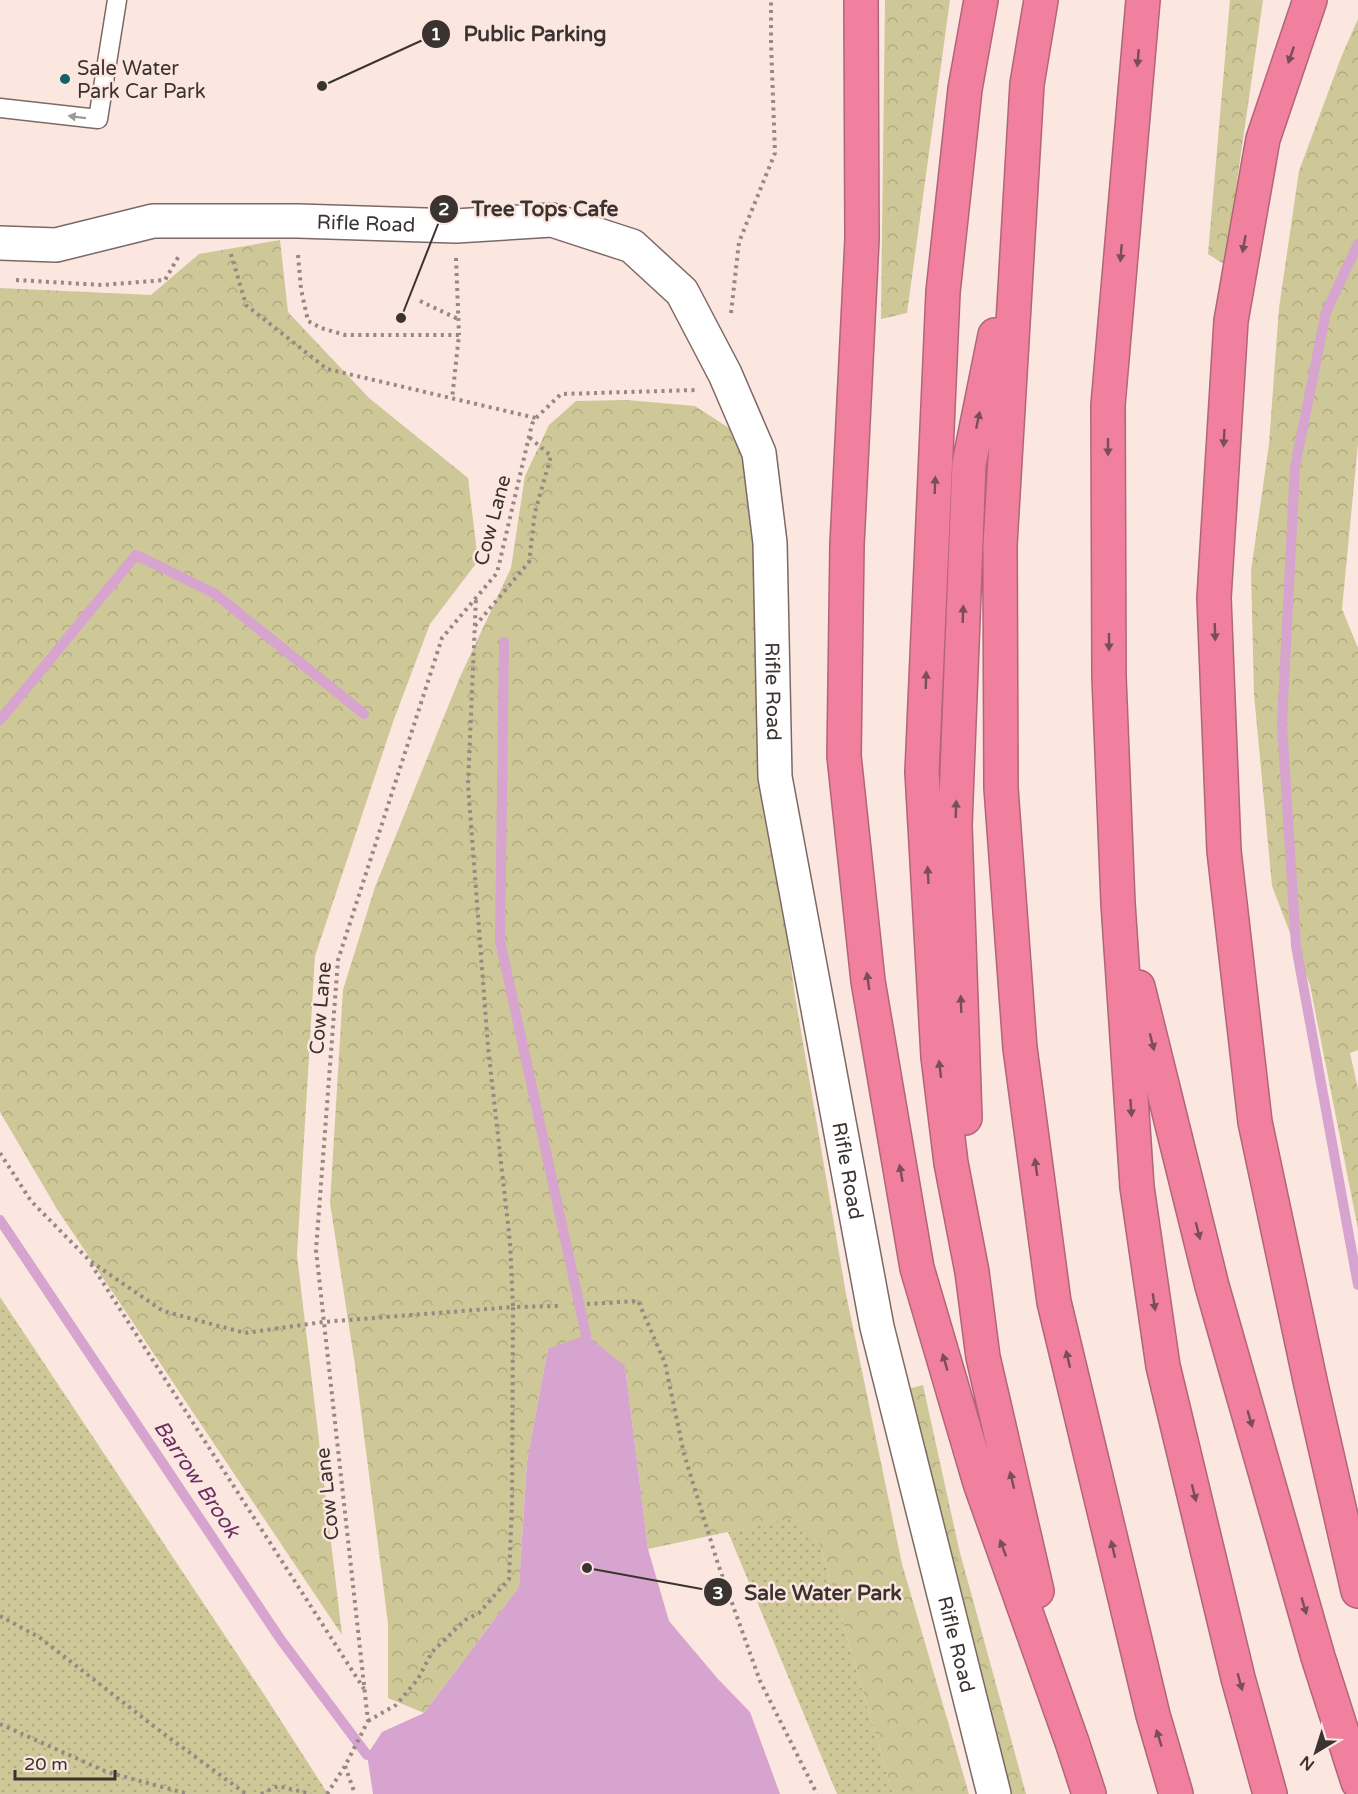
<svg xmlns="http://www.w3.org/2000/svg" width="1358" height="1794" font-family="'Varela Round',sans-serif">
<defs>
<pattern id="grass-dots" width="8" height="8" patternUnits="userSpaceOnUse" patternTransform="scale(1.5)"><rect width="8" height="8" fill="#cec797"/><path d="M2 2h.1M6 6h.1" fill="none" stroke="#b2ab82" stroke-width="1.8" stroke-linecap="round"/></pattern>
<pattern id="forest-crowns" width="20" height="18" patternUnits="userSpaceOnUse" patternTransform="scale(1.5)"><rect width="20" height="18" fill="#cec797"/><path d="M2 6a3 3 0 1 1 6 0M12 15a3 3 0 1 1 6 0" fill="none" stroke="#b2ab82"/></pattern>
</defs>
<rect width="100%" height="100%" fill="#fce6e0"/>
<path fill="url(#grass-dots)" d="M0 1297 265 1696 328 1794H0Z
M793 1517 820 1545 893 1794H837L728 1532Z"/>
<path fill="url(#forest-crowns)" d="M885 0H950L907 313 881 319Z
M1230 0H1263L1225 265 1208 254Z
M1358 19V443L1342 609 1358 648V1050L1350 1053 1358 1089V1229L1310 985 1272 886 1254 694 1251 571 1269 444 1279 308 1299 171 1342 55Z
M280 240 288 312 369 398 468 478 478 561 430 624 393 722 315 956 297 1255 342 1635 57 1209 0 1112V288L151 295 199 254Z
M627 400 695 406 735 432 743 451 751 485 755 589 766 784 795 996 846 1294 902 1564 969 1794H893L820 1545 793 1518 648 1549 625 1366 548 1349 527 1461 519 1587 424 1713 388 1698V1623L355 1365 330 1203 343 990 375 887 460 677 511 568 525 476 549 425 576 401Z
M923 1385 959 1549 1026 1794H1011L1001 1762 904 1390Z"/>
<path fill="#d7a3cf" d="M586 1335 625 1366 648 1549 669 1621 718 1679 750 1712 780 1794H373L367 1755 382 1732 424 1713 519 1587 527 1461 548 1349Z"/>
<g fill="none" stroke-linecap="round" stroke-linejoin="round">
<path stroke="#d7a3cf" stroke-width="10" d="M1358 244 1326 312 1295 467 1282 723 1296 946 1358 1285
M504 642 500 941 586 1335
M0 720 136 555 214 593 364 714
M0 1220 281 1640 367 1755"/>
<defs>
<path id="service" d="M0 108 98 119 117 0"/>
<g id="minor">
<path id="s1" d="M0 243 56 245 153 221H298L456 226 552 220 632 246 682 292 725 374 759 453 770 543 775 777 877 1327 994 1794"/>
</g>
<path id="motorway" d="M861 0 862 239 847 545 844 756 868 981 917 1268 980 1483 1072 1742 1089 1794
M981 0 965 89 943 292 922 772 938 1057 951 1163 972 1272 983 1357 1037 1591
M1041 0 1027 84 1000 545 1001 788 1020 1048 1054 1302 1153 1715 1176 1794
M1143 0 1108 405 1109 677 1118 903 1137 1187 1163 1366 1238 1678 1270 1794
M1310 0 1263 139 1231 321 1214 598 1224 851 1255 1122 1311 1385 1358 1591
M1138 987 1212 1286 1318 1657 1358 1782
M965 1118 955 825 969 464 995 335"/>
</defs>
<use href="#service" stroke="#7c6964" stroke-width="21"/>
<use href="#minor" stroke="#7c6964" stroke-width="36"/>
<use href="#motorway" stroke="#b16578" stroke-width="36"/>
<path stroke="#978884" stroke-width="4" stroke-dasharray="3 4.5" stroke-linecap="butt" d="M231 254 246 305 327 369 536 418
M298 255 301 289 308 321 321 328 345 335H459L452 399
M456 258 459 335
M16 280 102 285 165 280 180 254
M420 301 458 319
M731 313 739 242 775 153 771 43V0
M475 626 529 562 535 512 551 456 529 437
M0 1153 31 1201 90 1261 163 1311 245 1333 323 1322 513 1307 510 1242 488 1047 468 785 476 598
M91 1264 364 1689
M587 1304 638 1301 665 1363 684 1454 718 1564 760 1681 817 1794
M0 1616 39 1637 160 1731 246 1794
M368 1721 396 1705 418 1679 432 1652 465 1620 479 1613 509 1579 512 1503 513 1307 560 1306
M0 1724 107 1772 188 1794
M345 1766 355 1794
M261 1794 278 1786 311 1794
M327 1794 345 1766 368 1721 316 1250 338 960 442 638 497 573 532 424 536 418 561 394 696 390"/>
<use href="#service" stroke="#fff" stroke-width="18"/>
<use href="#minor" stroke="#fff" stroke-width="33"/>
<use href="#motorway" stroke="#f0809e" stroke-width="33"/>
</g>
<defs><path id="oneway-solid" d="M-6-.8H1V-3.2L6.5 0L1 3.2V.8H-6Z" transform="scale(1.5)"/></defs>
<g fill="#7a4e56">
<use href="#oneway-solid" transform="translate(1291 55) rotate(109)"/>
<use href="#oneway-solid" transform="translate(1138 58) rotate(95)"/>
<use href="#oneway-solid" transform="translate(1244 244) rotate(100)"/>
<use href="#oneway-solid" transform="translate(1121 253) rotate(95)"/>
<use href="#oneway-solid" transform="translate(978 420) rotate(-78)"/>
<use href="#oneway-solid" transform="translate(1224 438) rotate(93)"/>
<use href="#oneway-solid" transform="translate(1108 447) rotate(90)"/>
<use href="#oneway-solid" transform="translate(935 485) rotate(-88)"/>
<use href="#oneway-solid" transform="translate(963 614) rotate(-88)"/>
<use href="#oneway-solid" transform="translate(1215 632) rotate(88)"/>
<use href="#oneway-solid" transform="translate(1109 642) rotate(90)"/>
<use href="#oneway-solid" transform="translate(926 680) rotate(-88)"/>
<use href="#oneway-solid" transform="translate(956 809) rotate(-88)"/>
<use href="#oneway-solid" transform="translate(928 875) rotate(-93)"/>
<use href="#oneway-solid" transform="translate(868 981) rotate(-98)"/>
<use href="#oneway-solid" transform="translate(961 1004) rotate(-92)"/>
<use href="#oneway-solid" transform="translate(1152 1042) rotate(76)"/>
<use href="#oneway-solid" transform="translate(940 1069) rotate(-97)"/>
<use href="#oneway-solid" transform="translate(1131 1108) rotate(86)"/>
<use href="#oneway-solid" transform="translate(1036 1167) rotate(-98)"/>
<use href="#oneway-solid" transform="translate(901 1173) rotate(-100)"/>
<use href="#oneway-solid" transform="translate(1198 1231) rotate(76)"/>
<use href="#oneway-solid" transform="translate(1154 1302) rotate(82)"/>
<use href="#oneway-solid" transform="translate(1068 1359) rotate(-103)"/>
<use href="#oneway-solid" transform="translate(945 1362) rotate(-106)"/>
<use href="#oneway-solid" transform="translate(1250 1419) rotate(74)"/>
<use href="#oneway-solid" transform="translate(1012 1480) rotate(-103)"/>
<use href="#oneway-solid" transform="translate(1194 1493) rotate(76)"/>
<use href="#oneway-solid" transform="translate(1003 1548) rotate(-110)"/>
<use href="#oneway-solid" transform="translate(1113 1549) rotate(-103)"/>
<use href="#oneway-solid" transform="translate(1304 1606) rotate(74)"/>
<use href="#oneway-solid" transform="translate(1240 1682) rotate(75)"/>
<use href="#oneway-solid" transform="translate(1159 1738) rotate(-107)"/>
</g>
<use fill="#9d9998" href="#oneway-solid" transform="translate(77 117) rotate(-173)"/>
<circle fill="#136366" stroke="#fce6e0" stroke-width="2" cx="65" cy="79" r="6"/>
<g text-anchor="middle" stroke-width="5" stroke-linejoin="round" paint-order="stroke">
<g font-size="20" fill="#3b3330" stroke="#fce6e0" text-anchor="start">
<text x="77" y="75">Sale Water<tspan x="77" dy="23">Park Car Park</tspan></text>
</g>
<g font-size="20" fill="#3b3330" stroke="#fce6e0">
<text dy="7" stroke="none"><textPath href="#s1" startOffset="369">Rifle Road</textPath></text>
<text transform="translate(492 520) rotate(-75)" y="7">Cow Lane</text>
<text dy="7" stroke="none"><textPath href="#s1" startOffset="1125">Rifle Road</textPath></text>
<text transform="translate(320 1008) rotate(-85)" y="7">Cow Lane</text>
<text dy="7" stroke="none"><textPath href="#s1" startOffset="1611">Rifle Road</textPath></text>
<text transform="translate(327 1494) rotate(-96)" y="7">Cow Lane</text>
<text dy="7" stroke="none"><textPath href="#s1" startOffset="2097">Rifle Road</textPath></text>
</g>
<g font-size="21" font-style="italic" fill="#6b2e65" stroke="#fce6e0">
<text transform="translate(197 1479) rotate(56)" y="7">Barrow Brook</text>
</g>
</g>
<path fill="none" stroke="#3b3330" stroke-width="2" d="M322 86L436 34M401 318L444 209M587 1568L718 1592"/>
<g fill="#3b3330" stroke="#fce6e0" stroke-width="2">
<circle cx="322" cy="86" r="6"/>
<circle cx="401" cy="318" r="6"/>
<circle cx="587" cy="1568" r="6"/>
<circle cx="436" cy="34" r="15"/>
<circle cx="444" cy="209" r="15"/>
<circle cx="718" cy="1592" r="15"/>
</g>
<g font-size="18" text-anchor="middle" font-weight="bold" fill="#fff">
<text x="436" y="40">1</text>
<text x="444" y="215">2</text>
<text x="718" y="1599">3</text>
</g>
<g font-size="21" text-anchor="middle" font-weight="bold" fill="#3b3330" stroke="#fce6e0" stroke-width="5" stroke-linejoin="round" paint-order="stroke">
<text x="535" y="41">Public Parking</text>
<text x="545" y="216">Tree Tops Cafe</text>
<text x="823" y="1600">Sale Water Park</text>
</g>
<g transform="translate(1316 1752) rotate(218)" stroke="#fce6e0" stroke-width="4.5" paint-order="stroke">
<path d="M0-4.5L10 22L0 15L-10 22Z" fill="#3b3330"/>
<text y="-9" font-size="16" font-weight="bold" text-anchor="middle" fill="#3b3330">N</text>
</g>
<path d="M15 1770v9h100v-9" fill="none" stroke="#3b3330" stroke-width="3"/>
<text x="24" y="1770" font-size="18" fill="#3b3330" stroke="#fce6e0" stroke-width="4.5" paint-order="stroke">20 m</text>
</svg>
